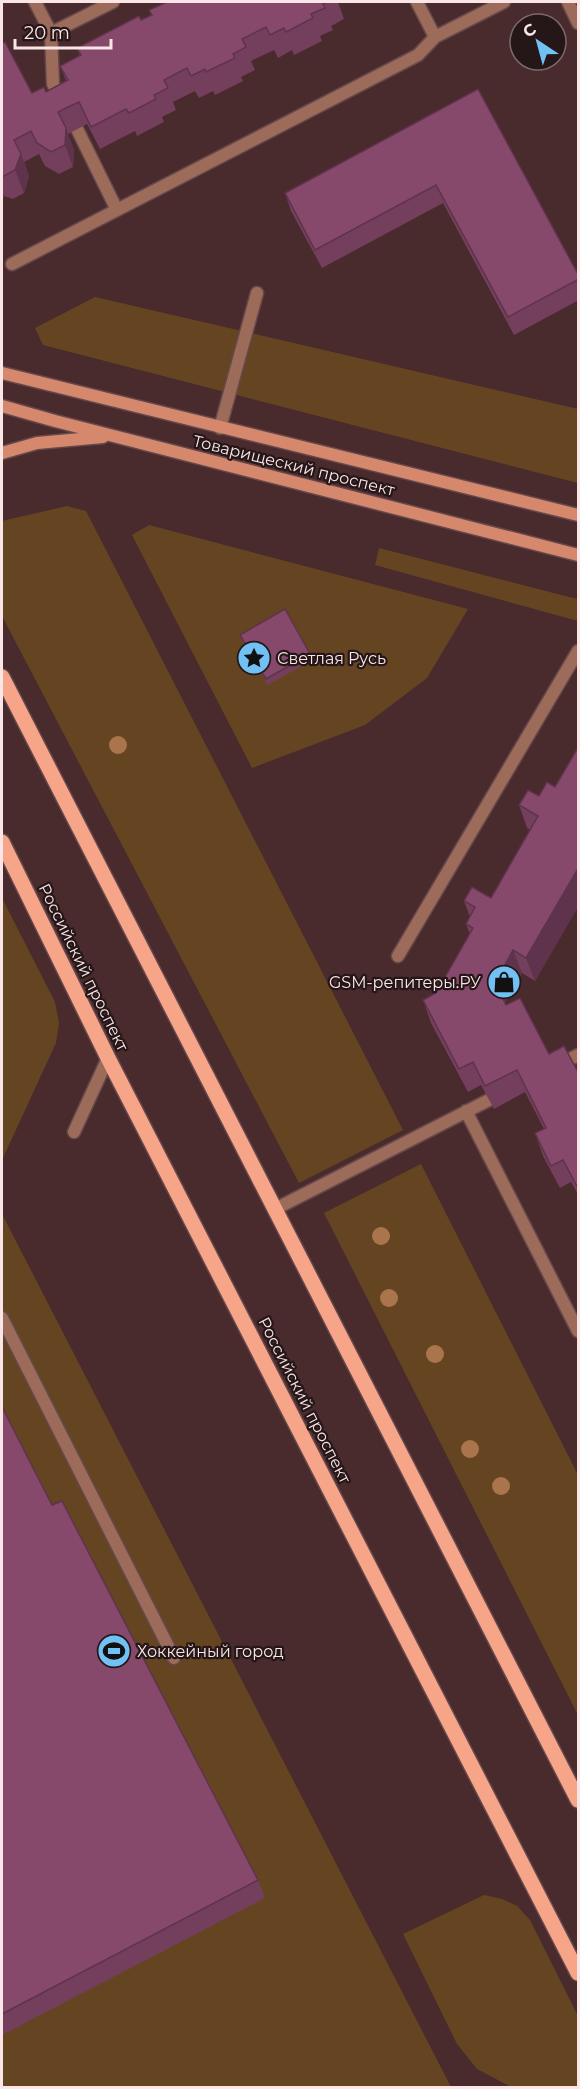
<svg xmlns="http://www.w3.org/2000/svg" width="580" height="2089" font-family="Montserrat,sans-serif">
<rect width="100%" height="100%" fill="#492a2d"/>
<path fill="#654521" d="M95 297 578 409V483L43 345 35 328Z
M67 506 86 511 403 1130 299 1183 2 616V521Z
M149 525 468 609 427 678 365 725 252 768 132 535Z
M379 548 577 599 578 619V621L375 565Z
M2 898 55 1002 59 1023 56 1043 3 1158 2 1154Z
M421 1164 578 1475V1715L324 1213Z
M2 1214 451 2087H2Z
M484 1895 502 1899 517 1906 530 1920 578 2016V2087H511L477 2069 457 2044 403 1934Z"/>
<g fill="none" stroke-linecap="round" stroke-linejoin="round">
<defs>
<path id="lane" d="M35 2 51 33 53 84 62 102
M417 2 435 37
M51 33 113 2
M77 129 117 210
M12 264 418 55 435 37 504 2
M220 428 257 293
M398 956 578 651
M556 1066 578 1055
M466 1111 578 1331
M74 1132 108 1058
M275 1209 489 1100
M2 1318 174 1658"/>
<path id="street" d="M568 2 578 23"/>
<path id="secondary" d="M2 373 578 515
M2 406 55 421 578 555
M2 453 37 443 103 437"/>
<path id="primary" d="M2 677 578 1800
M2 842 108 1058 578 1973"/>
</defs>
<use href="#lane" stroke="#65484b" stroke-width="15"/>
<use href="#street" stroke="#65484b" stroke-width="15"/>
<use href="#secondary" stroke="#65484b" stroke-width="15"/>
<use href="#primary" stroke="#65484b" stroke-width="18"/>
<use href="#lane" stroke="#9c6b59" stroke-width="12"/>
<use href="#street" stroke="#9c6b59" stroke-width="12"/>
<use href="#secondary" stroke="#d6886c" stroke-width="12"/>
<use href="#primary" stroke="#f6a588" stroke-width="15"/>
</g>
<g fill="#aa754c">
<circle cx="118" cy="745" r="9"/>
<circle cx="381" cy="1236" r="9"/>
<circle cx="389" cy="1298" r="9"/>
<circle cx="435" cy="1354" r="9"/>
<circle cx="470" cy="1449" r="9"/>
<circle cx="501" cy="1486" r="9"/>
</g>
<path fill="#743f5c" d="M167 2H338L344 19 331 26 333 30 320 36 322 41 294 55 292 50 278 58 274 50 251 61 255 70 241 77 243 81 215 95 213 91 199 98 195 91 173 102 176 110 162 117 164 122 137 136 135 131 100 149 87 124 68 134 74 150 73 167 59 174 45 166 39 154 24 162 29 176 24 193 13 199 4 196 2 203V44L32 93 46 92 66 81 60 66 80 56 77 48 151 15 149 10Z
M478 89 579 276V300L514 335 443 203 322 268 291 211 285 193Z
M240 635 310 654 312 660 268 685 242 641Z
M579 746V905L535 981 522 973 505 1003 549 1054 579 1074V1196L571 1182 560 1188 543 1156 535 1133 544 1129 525 1092 494 1109 481 1085 468 1092 431 1023 423 1000 436 993 470 934 466 924 470 917 464 901 491 898 530 830 527 828 519 805 539 796 555 787Z
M2 1407 52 1505 258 1880 265 1898 2 2035Z"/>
<path fill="#5e334b" d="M66 128 74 150 73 167 65 145Z
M21 154 29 176 24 193 15 170Z
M2 189 4 196 2 203Z
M579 867V905L535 981 526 958Z
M513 950 522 973 503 1006 495 983Z"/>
<path fill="#87496b" stroke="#5e334b" stroke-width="1.5" d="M167 2H327L323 4 325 8 311 14 313 18 286 32 284 28 270 35 266 27 242 39 246 47 233 54 235 58 206 72 205 69 191 76 187 68 164 80 168 88 154 95 156 99 129 113 126 109 91 127 79 102 68 107 58 112 66 128 65 145 51 152 37 143 31 131 14 140 21 154 15 170 4 176 2 175V44L5 42 32 93 44 87 46 92 68 80 60 66 81 55 77 48 139 16 141 20 152 15 149 10Z
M478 89 579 276V279L508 317 436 185 315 250 285 193Z
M285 609 310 654 266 679 240 635Z
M579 746V867L526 958 513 950 495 983 506 1005 520 998 549 1054 564 1046 579 1074V1190L563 1160 551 1166 535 1133 546 1128 517 1070 485 1086 473 1062 459 1069 423 1000 436 993 473 928 466 924 475 907 464 901 472 887 491 898 538 816 519 805 528 790 539 796 547 782 555 787Z
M2 1407 52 1505 62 1501 258 1880 2 2014Z"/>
<defs>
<symbol id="sight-disc" viewBox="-11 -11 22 22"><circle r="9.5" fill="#72c1f5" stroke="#251718"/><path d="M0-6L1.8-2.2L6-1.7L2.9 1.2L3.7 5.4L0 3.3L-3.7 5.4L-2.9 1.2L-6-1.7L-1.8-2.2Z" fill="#111"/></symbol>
<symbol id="shop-disc" viewBox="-11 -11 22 22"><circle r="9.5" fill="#72c1f5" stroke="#251718"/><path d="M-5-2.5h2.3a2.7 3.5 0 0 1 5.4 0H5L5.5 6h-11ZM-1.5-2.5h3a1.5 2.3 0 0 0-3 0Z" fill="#111"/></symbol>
<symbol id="stadium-disc" viewBox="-11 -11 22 22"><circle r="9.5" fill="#72c1f5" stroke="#251718"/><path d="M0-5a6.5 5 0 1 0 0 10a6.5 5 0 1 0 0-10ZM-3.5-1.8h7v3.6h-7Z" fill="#111"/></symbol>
</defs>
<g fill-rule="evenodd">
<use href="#sight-disc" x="235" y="639" width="38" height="38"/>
<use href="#shop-disc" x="485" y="963" width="38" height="38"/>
<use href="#stadium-disc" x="95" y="1632" width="38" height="38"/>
</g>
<g text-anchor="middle" stroke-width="4.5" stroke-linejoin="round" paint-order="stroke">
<g font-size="16" fill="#fbe6e7" stroke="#251718">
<text transform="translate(294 465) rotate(14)" y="6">Товарищеский проспект</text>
<text transform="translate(84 967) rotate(64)" y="6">Российский проспект</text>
<text transform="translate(305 1400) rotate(63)" y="6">Российский проспект</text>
</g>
<g font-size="16" fill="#fbe6e7" stroke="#251718" text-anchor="start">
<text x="277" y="664">Светлая Русь</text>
<text x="481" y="988" text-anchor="end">GSM-репитеры.РУ</text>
<text x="137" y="1657">Хоккейный город</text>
</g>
</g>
<rect width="580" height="2089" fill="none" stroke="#fbe6e7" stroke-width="6"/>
<g transform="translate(538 42) rotate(324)"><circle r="28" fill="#251718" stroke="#7b6a6b" stroke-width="1.5"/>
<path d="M0-4.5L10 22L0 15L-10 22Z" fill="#72c1f5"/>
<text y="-9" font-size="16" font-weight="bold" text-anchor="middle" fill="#fbe6e7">С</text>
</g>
<path d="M15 39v9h96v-9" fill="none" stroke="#fbe6e7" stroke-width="3"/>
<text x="24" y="39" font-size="18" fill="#fbe6e7" stroke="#251718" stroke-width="4.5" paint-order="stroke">20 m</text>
</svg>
